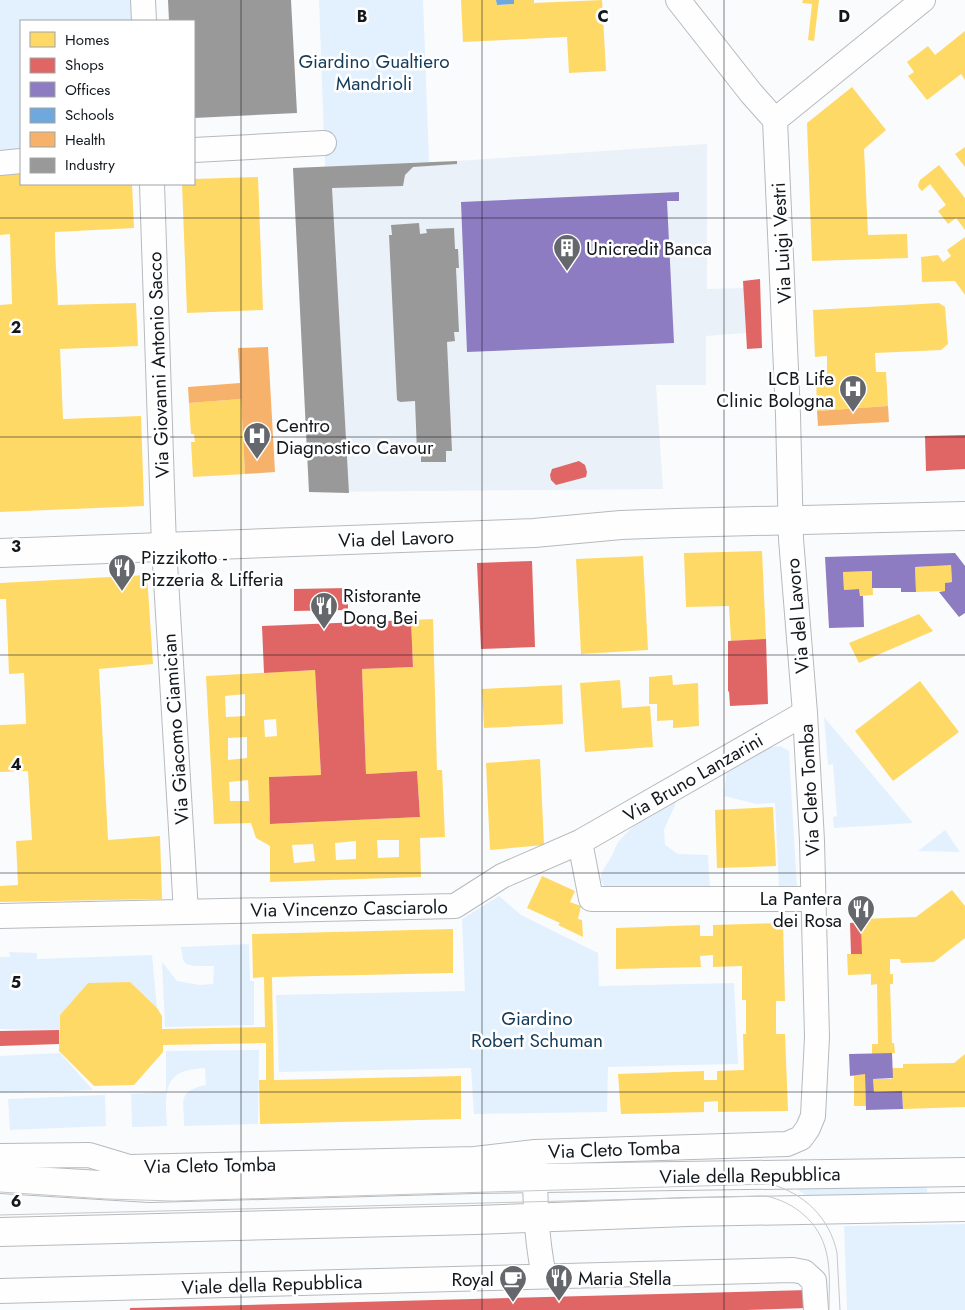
<svg xmlns="http://www.w3.org/2000/svg" width="965" height="1310" font-family="Jost,sans-serif">
<rect width="100%" height="100%" fill="#fafbfd"/>
<path fill="#eaf1f8" d="M707 144V289L744 288 746 333 706 336V385H656L663 489 309 492 293 168 457 161Z"/>
<path fill="#e3f1fe" d="M0 0H134L136 21H21V153L0 154Z
M319 0H423L429 162 325 167Z
M824 717 913 823 834 828 833 817 837 816 833 764 828 765Z
M780 746 789 751 797 888 779 889 775 803 757 804 724 796 727 769 772 747Z
M679 796 664 830 665 845 678 854 708 855 710 890 614 893C594 881 600 875 610 859 614 853 615 846 619 841 635 822 658 809 679 796Z
M945 830 960 852 918 851Z
M499 896 521 915 598 953 599 986 734 983 738 1064 608 1067 607 1112 474 1114 471 1068 279 1072 276 995 465 991 462 919Z
M249 944 250 981H254V1025L165 1027 162 962 177 981 200 985 213 984 214 966H194L186 964 183 960 181 947Z
M9 952 37 953V959L152 955 157 1008 88 983 60 1015 59 1030 0 1029V957H10Z
M259 1050 258 1124 184 1126C184 1101 177 1091 206 1085L205 1068C199 1069 191 1069 185 1071 161 1078 166 1107 167 1126L132 1127 131 1094 166 1092V1051Z
M60 1053 93 1090 0 1093V1056Z
M105 1095 106 1126 10 1130 8 1099Z
M927 1186V1193L807 1196 795 1188Z
M965 1224V1310H847L844 1226Z"/>
<path fill="#ffd966" fill-rule="evenodd" d="M461 0H496L497 5 514 4V0H534V3L602 0 606 71 569 73 567 37 463 42Z
M803 0H819L814 41 808 40 812 4 802 3Z
M965 31V80L961 74 927 100 908 76 914 72 907 62 928 46 935 55Z
M852 87 886 130 864 149 868 235 907 234 908 258 812 261 807 123Z
M965 147V167L955 154Z
M939 165 965 198V230L956 218 948 224 938 211 946 205 930 184 922 191 919 188 918 185 920 180Z
M21 172V184H132L134 228 55 232V249L58 305 136 303 138 346 60 349 63 419 141 416 144 506 0 512V305L12 304 10 234 0 235V173Z
M258 177 263 310 187 313 182 184H194V179Z
M965 237V295L955 281 922 282 921 257 938 255 943 262 951 256 947 250Z
M939 303 945 307 948 344 941 350 875 353 876 372H886L888 406 817 411 816 376 827 375V356L815 357 813 310Z
M241 399 245 474 193 477 191 442H195L194 434H191L189 403Z
M762 551 766 639 731 641 729 606 686 607 684 553Z
M643 556 648 650 581 654 576 559Z
M929 565H951L952 582 945 583V591L916 592 915 567 930 566Z
M872 571 873 595 860 596 859 589 844 590 843 572Z
M147 575 153 664 99 669 108 840 160 836 162 899 0 902V886L18 885 16 841 32 840 28 771 0 772V725L26 724 24 673 9 674 6 599H0V583Z
M919 614 933 631 859 663 849 643Z
M433 619 437 770H442L445 837 420 838 421 877 270 882V846L256 838 251 823 214 824 206 676 315 670 321 775 269 777 270 824 420 817 417 771 366 774 362 669 413 667 411 620ZM245 694V716L226 717 225 696ZM276 719 277 736 265 737 264 720ZM247 737V758L228 760V738ZM248 780 249 801H230L229 782ZM377 840H399V857L378 858ZM356 841V859L336 860 335 843ZM313 844 315 861 294 863 292 845Z
M672 675 673 685 698 683 699 726 673 728V720L657 721V704H649V677Z
M620 680 622 708 650 706 653 747 585 752 580 683Z
M920 681 959 732 893 781 855 731Z
M562 685 563 724 484 728 482 689Z
M540 759 544 845 490 850 486 763Z
M773 807 776 866 717 868 715 810Z
M542 876 575 891 570 902 581 906 578 919 582 920 583 937 558 925 560 923 527 908Z
M952 890 965 906V938L934 962 901 963 900 959H890V974H893V984H890L892 1043H894L895 1053 872 1054V1044H878L877 984 871 985V974L848 975 847 954H862L861 919 916 917Z
M783 923 785 1001H776V1034H785L788 1111 718 1112V1101L704 1102V1112L621 1114 618 1074 704 1071V1080H717V1071L744 1070 743 1034H746V1000H742V966L713 967V955L700 956 701 967 616 969V928L700 925V936H713V925Z
M453 929V973L272 977 274 1080 461 1076V1119L260 1124 259 1080H266V1043L163 1045V1052L134 1085 94 1086 59 1051 60 1015 88 983 130 982 157 1008 162 1016V1029L265 1027 264 977 253 978 252 934Z
M965 1054V1107L903 1109 902 1091 874 1092 873 1079H892V1068H903V1064L954 1063Z
M856 1074H865L866 1106H854V1075Z"/>
<path fill="#e06666" d="M760 279 762 348 747 349 743 281Z
M965 435V469L926 471 925 436Z
M579 461 585 465 587 472 586 477 556 485 551 480 550 475 552 469Z
M532 561 535 647 481 649 477 563Z
M348 588V610L294 611V589Z
M411 620 413 667 362 669 366 774 417 771 420 817 270 824 269 777 321 775 315 670 264 673 262 626Z
M766 639 768 704 730 706 729 691 728 692V641Z
M861 922 862 954H851L850 923Z
M59 1030V1044L0 1046V1031Z
M808 1290V1308L746 1310H130V1308Z"/>
<path fill="#8e7cc3" d="M679 192V201H667L674 343 467 352 461 202Z
M955 553 965 566V613L959 617 939 592 945 591V583L952 582 951 565 915 567 916 592H901V588H872V571L843 572 844 590 859 589 860 596H863L864 627 829 628 825 557Z
M892 1053 893 1078 873 1079 874 1092 902 1091 903 1109 866 1110 865 1074 850 1076 849 1054Z"/>
<path fill="#6fa8dc" d="M496 0H514V4L497 5Z"/>
<path fill="#f6b26b" d="M268 347 275 472 245 474 241 399 189 403 188 387 240 383 238 348Z
M888 406 889 422 818 426 817 411Z"/>
<path fill="#999" d="M168 0H291L297 113 194 118V21H169Z
M457 161V164L413 167 405 175 403 186 332 188 349 493 309 492 293 168Z
M419 223 420 234 427 233 426 229 454 228 455 249H458L459 268H456L459 332H454L455 341 447 342 452 451H446V462H421V451L417 452 415 401 400 402 397 400 389 235H392L391 225Z"/>
<g fill="none" stroke-linecap="round" stroke-linejoin="round">
<defs>
<path id="street" d="M143 0 144 21
M775 120 923 0
M194 150 324 143
M0 163 21 161
M152 184 164 547 186 912
M580 842 591 899H814
M0 916 455 906 502 876 580 842 805 713
M0 1156 89 1155 129 1167 475 1159 535 1152 787 1144 801 1138 808 1128 813 1116 817 1037 812 841 805 713 791 539 788 415 775 120 751 93 678 0
M535 1161C535 1200 536 1237 544 1276
M0 1291 793 1270 804 1272 814 1281 816 1310"/>
<path id="secondary" d="M0 553 534 533 621 525 676 523 965 516
M0 1179 150 1188 475 1179 965 1172
M0 1232 475 1220 687 1212 965 1207"/>
</defs>
<use href="#street" stroke="#b7babd" stroke-width="26"/>
<use href="#secondary" stroke="#b7babd" stroke-width="30"/>
<use href="#street" stroke="#fefeff" stroke-width="24"/>
<use href="#secondary" stroke="#fefeff" stroke-width="28"/>
<path stroke="#c6c7c7" stroke-width="1" d="M0 1192 107 1199 173 1201 770 1184C804 1193 830 1218 837 1253L840 1310
M0 1215 766 1196C794 1202 819 1222 826 1251 831 1270 829 1291 829 1310"/>
</g>
<path fill="none" stroke="#13181d" stroke-width="1" stroke-opacity="0.55" d="M241 0V1310M482 0V1310M724 0V1310M0 218H965M0 437H965M0 655H965M0 873H965M0 1092H965"/>
<defs>
<symbol id="building-pin" viewBox="-11 -11 22 30"><path d="M0 17L-7.5 6A9.5 9.5 0 1 1 7.5 6Z" fill="#64676b" stroke="#fff"/><path d="M-4-6H4V6H1V3H-1V6H-4ZM-2.5-4.3h1.7v1.8h-1.7ZM.8-4.3h1.7v1.8H.8ZM-2.5-1h1.7V.8h-1.7ZM.8-1h1.7V.8H.8Z" fill="#fff"/></symbol>
<symbol id="hospital-pin" viewBox="-11 -11 22 30"><path d="M0 17L-7.5 6A9.5 9.5 0 1 1 7.5 6Z" fill="#64676b" stroke="#fff"/><path d="M-5-5h3v3.5h4V-5h3V5h-3V1.5h-4V5h-3Z" fill="#fff"/></symbol>
<symbol id="restaurant-pin" viewBox="-11 -11 22 30"><path d="M0 17L-7.5 6A9.5 9.5 0 1 1 7.5 6Z" fill="#64676b" stroke="#fff"/><path d="M-5-6h1v4h1v-4h1v4h1v-4h1v5L-1.5 .5V6h-2V.5L-5-1ZM5-6V6H3V1.5H1.5Q1.5-4 5-6Z" fill="#fff"/></symbol>
<symbol id="cafe-pin" viewBox="-11 -11 22 30"><path d="M0 17L-7.5 6A9.5 9.5 0 1 1 7.5 6Z" fill="#64676b" stroke="#fff"/><path d="M-5.5-4.5H6V0H3Q3 3.5 0 3.5H-2.5Q-5.5 3.5-5.5 0ZM3-3.2v2h1.7v-2ZM-6 4.5H4V6H-6Z" fill="#fff"/></symbol>
</defs>
<g fill-rule="evenodd">
<use href="#building-pin" x="551" y="232" width="32" height="43"/>
<use href="#hospital-pin" x="837" y="373" width="32" height="43"/>
<use href="#hospital-pin" x="241" y="420" width="32" height="43"/>
<use href="#restaurant-pin" x="106" y="552" width="32" height="43"/>
<use href="#restaurant-pin" x="308" y="590" width="32" height="43"/>
<use href="#restaurant-pin" x="845" y="893" width="32" height="43"/>
<use href="#restaurant-pin" x="543" y="1262" width="32" height="43"/>
<use href="#cafe-pin" x="497" y="1263" width="32" height="43"/>
</g>
<g text-anchor="middle" stroke-width="5" stroke-linejoin="round" paint-order="stroke">
<g font-size="19" fill="#133c5b" stroke="#fff">
<text x="374" y="68">Giardino Gualtiero<tspan x="374" dy="22">Mandrioli</tspan></text>
<text x="537" y="1025">Giardino<tspan x="537" dy="22">Robert Schuman</tspan></text>
</g>
<g font-size="19" fill="#13181d" stroke="#fff">
<text transform="translate(781 243) rotate(-93)" y="7">Via Luigi Vestri</text>
<text transform="translate(158 365) rotate(-92)" y="7">Via Giovanni Antonio Sacco</text>
<text transform="translate(396 538) rotate(-2)" y="7">Via del Lavoro</text>
<text transform="translate(797 616) rotate(-95)" y="7">Via del Lavoro</text>
<text transform="translate(175 729) rotate(-94)" y="7">Via Giacomo Ciamician</text>
<text transform="translate(693 777) rotate(-30)" y="7">Via Bruno Lanzarini</text>
<text transform="translate(809 790) rotate(-93)" y="7">Via Cleto Tomba</text>
<text transform="translate(349 908) rotate(-1)" y="7">Via Vincenzo Casciarolo</text>
<text transform="translate(614 1149) rotate(-2)" y="7">Via Cleto Tomba</text>
<text transform="translate(210 1165) rotate(-1)" y="7">Via Cleto Tomba</text>
<text transform="translate(750 1175) rotate(-1)" y="7">Viale della Repubblica</text>
<text transform="translate(272 1284) rotate(-2)" y="7">Viale della Repubblica</text>
</g>
<g font-size="19" fill="#13181d" stroke="#fff" text-anchor="start">
<text x="586" y="255">Unicredit Banca</text>
<text x="834" y="385" text-anchor="end">LCB Life<tspan x="834" dy="22">Clinic Bologna</tspan></text>
<text x="276" y="432">Centro<tspan x="276" dy="22">Diagnostico Cavour</tspan></text>
<text x="141" y="564">Pizzikotto -<tspan x="141" dy="22">Pizzeria &amp; Lifferia</tspan></text>
<text x="343" y="602">Ristorante<tspan x="343" dy="22">Dong Bei</tspan></text>
<text x="842" y="905" text-anchor="end">La Pantera<tspan x="842" dy="22">dei Rosa</tspan></text>
<text x="578" y="1285">Maria Stella</text>
<text x="494" y="1286" text-anchor="end">Royal</text>
</g>
</g>
<g font-size="16" text-anchor="middle" font-weight="bold" fill="#13181d" stroke="#fff" stroke-width="5" stroke-linejoin="round" paint-order="stroke">
<text x="362" y="22">B</text>
<text x="603" y="22">C</text>
<text x="844" y="22">D</text>
<text x="16" y="333">2</text>
<text x="16" y="552">3</text>
<text x="16" y="770">4</text>
<text x="16" y="988">5</text>
<text x="16" y="1207">6</text>
</g>
<rect x="20" y="20" width="175" height="165" fill="#ffffff" stroke="#a1a3a5"/>
<rect x="30" y="32" width="25" height="15" fill="#ffd966" stroke="#a1a3a5"/>
<text x="65" y="45" font-size="15" fill="#13181d">Homes</text>
<rect x="30" y="58" width="25" height="15" fill="#e06666" stroke="#a1a3a5"/>
<text x="65" y="70" font-size="15" fill="#13181d">Shops</text>
<rect x="30" y="82" width="25" height="15" fill="#8e7cc3" stroke="#a1a3a5"/>
<text x="65" y="95" font-size="15" fill="#13181d">Offices</text>
<rect x="30" y="108" width="25" height="15" fill="#6fa8dc" stroke="#a1a3a5"/>
<text x="65" y="120" font-size="15" fill="#13181d">Schools</text>
<rect x="30" y="132" width="25" height="15" fill="#f6b26b" stroke="#a1a3a5"/>
<text x="65" y="145" font-size="15" fill="#13181d">Health</text>
<rect x="30" y="158" width="25" height="15" fill="#999999" stroke="#a1a3a5"/>
<text x="65" y="170" font-size="15" fill="#13181d">Industry</text>
</svg>
